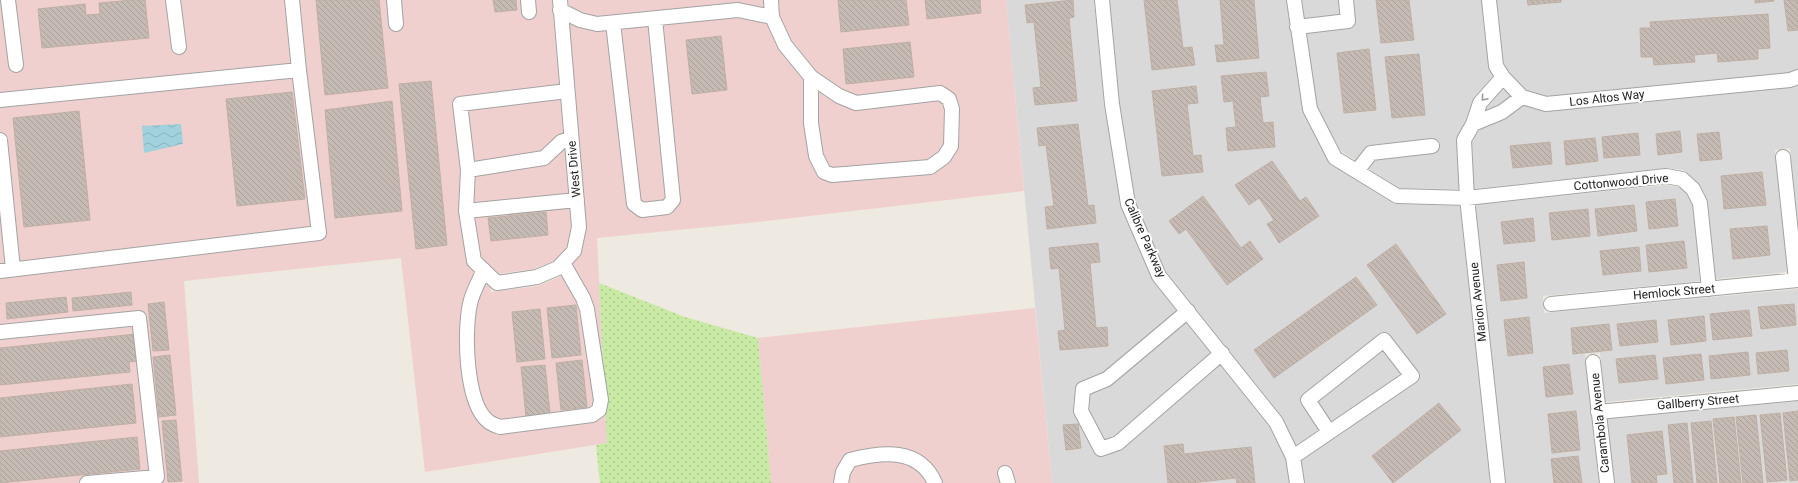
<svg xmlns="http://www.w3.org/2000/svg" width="1798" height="483" font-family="Roboto,sans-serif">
<defs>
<pattern id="grass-dots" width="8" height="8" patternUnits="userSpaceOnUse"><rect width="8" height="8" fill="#c8eaa4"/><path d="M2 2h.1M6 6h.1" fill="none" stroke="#abc88d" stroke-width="1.8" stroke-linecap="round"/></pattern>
<pattern id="water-waves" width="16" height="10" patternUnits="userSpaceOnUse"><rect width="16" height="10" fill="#a0d1dd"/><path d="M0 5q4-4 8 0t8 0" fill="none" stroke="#89b3bd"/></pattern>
<pattern id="building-back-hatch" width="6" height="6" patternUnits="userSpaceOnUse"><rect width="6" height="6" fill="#c5bbb4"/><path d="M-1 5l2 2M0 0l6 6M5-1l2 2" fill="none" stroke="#a9a09a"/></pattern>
</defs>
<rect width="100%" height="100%" fill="#eee9e1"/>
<path fill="#dad9d9" d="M1006 0H1094L1104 105 1121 207 1154 281 1270 427 1286 459 1290 483H1052Z
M1109 0H1286L1303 111 1329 162 1394 204 1460 206 1490 483H1305L1300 455 1282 417 1165 271 1135 201 1119 103Z
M1301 0H1798V225L1790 148 1775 150 1788 272 1715 279 1708 202 1698 183 1683 170 1665 168 1474 189 1472 143 1483 121 1470 112 1457 140 1459 189 1399 188 1341 151 1317 107Z
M1666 185 1679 187 1688 195 1693 205 1700 281 1543 296 1544 313 1798 289V384L1605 402 1600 353 1585 354 1599 483H1505L1475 205Z
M1798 401V483H1614L1607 419Z"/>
<path fill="#f0d0cf" d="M0 0H552L571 226 567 247 554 261 535 269 489 275 491 292 538 286 561 276 581 253 586 229 567 0H1006L1024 191 748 223 597 238 607 443 425 472 401 258 184 281 199 483H0Z
M1035 308 1052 483H771L758 338Z"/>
<path fill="url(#grass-dots)" d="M599 283 685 317 758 338 771 483H600L596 445 607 443Z"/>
<path fill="url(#water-waves)" d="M181 124 183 144 144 153 142 126Z"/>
<path fill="url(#building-back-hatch)" stroke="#c0afa3" d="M132 0H145L149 38 42 48 38 9 85 4 86 15 100 14 99 3Z
M316 0H379L388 88 325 95Z
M493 0H516L517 10 495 12Z
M838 0H906L909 25 841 32Z
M925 0H980L981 13 927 19Z
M1073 0 1074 17 1069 18 1077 101 1035 105 1033 88 1041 87 1034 22 1027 23 1025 5Z
M1144 0H1177L1183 48 1192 47 1195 65 1152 70Z
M1220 0H1254L1259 58 1217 62 1215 45H1224Z
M1376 0H1409L1414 40 1381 43Z
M1527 0H1561V2L1528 5Z
M1755 0H1774V1L1755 3Z
M1784 0H1798V30L1788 31Z
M1768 14 1770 48 1758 49V59L1718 62 1717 53 1694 55 1695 62 1654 65 1653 57H1641L1640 28H1651L1650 22Z
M721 36 727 90 692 94 686 40Z
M910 42 914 77 846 84 843 49Z
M1369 49 1376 110 1344 113 1337 53Z
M1419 54 1425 115 1392 118 1385 57Z
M1266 72 1269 96 1260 97 1263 123 1273 122 1275 147 1228 151 1226 128 1236 127 1233 101 1224 102 1221 76Z
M431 81 447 245 416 249 399 84Z
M1196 86 1198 103 1187 104 1193 156 1201 155 1203 172 1162 176 1152 91Z
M292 92 305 199 237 206 226 99Z
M392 101 402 211 335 218 325 110Z
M79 111 90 220 24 227 13 118Z
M1078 124 1088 206 1094 205 1096 223 1047 229 1045 207 1054 206 1046 145 1039 146 1037 128Z
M1680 131 1682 152 1658 155 1656 134Z
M1719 132 1722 159 1700 161 1697 134Z
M1638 133 1640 155 1604 158 1602 137Z
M1595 138 1598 161 1566 165 1564 141Z
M1550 142 1552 164 1513 168 1510 146Z
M1272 161 1300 201 1306 197 1319 216 1279 243 1267 224 1274 220 1259 198 1249 205 1235 185Z
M1762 172 1766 205 1724 209 1721 176Z
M1203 196 1241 248 1250 241 1263 259 1227 285 1186 229 1179 234 1169 221Z
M1675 199 1678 226 1649 229 1646 202Z
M1634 205 1637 231 1598 236 1595 209Z
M1588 209 1590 236 1552 240 1549 213Z
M546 212 548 235 491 241 488 218Z
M1533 218 1535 241 1504 244 1501 222Z
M1767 226 1770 255 1733 259 1730 229Z
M1684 241 1687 268 1649 272 1646 245Z
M1098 243 1100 262 1090 263 1096 328 1107 327 1108 346 1060 350 1058 331 1065 330 1059 268 1051 269 1049 248Z
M1396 244 1446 314 1417 334 1367 265Z
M1639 247 1641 271 1603 275 1600 251Z
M1524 262 1527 298 1501 301 1497 265Z
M1356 277 1377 305 1274 378 1254 350Z
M131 292 132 305 73 311 72 298Z
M66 297 68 312 7 319 6 303Z
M164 302 169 350 153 351 148 304Z
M1794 304 1796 325 1761 329 1758 307Z
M576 305 581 355 552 358 547 308Z
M540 309 545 359 517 362 512 312Z
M1749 310 1752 336 1713 340 1710 314Z
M1704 316 1706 341 1671 345 1668 320Z
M1529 317 1533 353 1508 356 1504 320Z
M1656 320 1658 342 1620 346 1617 324Z
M1609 324 1612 350 1573 354 1571 328Z
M136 334 139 361 129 362 130 372 0 385V348Z
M1787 350 1789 371 1758 374 1756 353Z
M1748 352 1750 375 1711 379 1709 356Z
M1701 354 1704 380 1666 384 1663 358Z
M170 355 176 415 159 417 153 357Z
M1655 355 1658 379 1619 383 1616 359Z
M582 360 587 407 561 410 556 363Z
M1569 364 1573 394 1546 397 1543 367Z
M545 365 550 413 526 417 521 367Z
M132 384 136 423 0 437V398Z
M1439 403 1461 430 1393 483 1372 456Z
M1576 411 1580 450 1552 453 1548 414Z
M1798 411V480L1790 481 1783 413Z
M1780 413 1787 480 1767 482 1760 415Z
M1756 415 1763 483H1743L1736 417Z
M1734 417 1741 483H1720L1713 419Z
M176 420 182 481 168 482 162 421Z
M1711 421 1717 483H1697L1691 423Z
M1687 423 1693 483H1674L1668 425Z
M1078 424 1081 448 1066 450 1063 425Z
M1662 431 1667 474 1656 475 1657 483H1632L1627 435Z
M137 437 140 469 0 483V451Z
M1183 444 1184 454 1251 447 1255 483H1237L1236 478 1190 483H1168L1164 446Z
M1578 456 1582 483H1554L1551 459Z"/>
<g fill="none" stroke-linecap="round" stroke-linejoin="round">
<defs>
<path id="minor" d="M8 0 16 65
M173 0 179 47
M394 0 396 24
M528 0 529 12
M1102 0 1112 104 1128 204 1159 276 1276 422 1293 457 1297 483
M1294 0 1310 109 1335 158 1397 196 1467 198 1666 176 1682 179 1693 189 1700 203 1709 289
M1489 0 1496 66 1503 77 1522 97 1546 104 1790 80 1798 77
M560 10 580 20 597 24 738 10 772 17 771 0
M772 17 785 45 811 77 839 96 856 103 940 93 949 99 952 109 951 146 944 157 930 167 832 175 824 172 816 156 811 123V77
M613 23 634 204 642 210 667 207 673 200 655 19
M1297 27 1348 21 1346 0
M567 91 460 104 468 170 544 158 561 142 571 138
M0 100 299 70
M1473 124 1502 112 1522 97
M0 140 13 269
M1783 157 1796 280
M468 170 466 211 577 200
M1357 171 1371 153 1432 146
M466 211 474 261 497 283 537 277 558 268 574 251 579 227 560 0
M484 270C479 281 472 293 470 304 464 331 465 404 489 422 492 424 497 426 500 427L592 415 599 410 601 400 587 309 583 298 563 263
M0 271 319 233 299 70 292 0
M1551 304 1798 280
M1188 311 1107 379 1083 389 1081 411 1101 449 1118 443 1222 353
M0 332 139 318 157 477 87 483
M1593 362 1607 483
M1598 412 1798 393
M1293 457 1412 376 1384 340 1308 400 1329 432
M1005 473 1008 483
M841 483 843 472 850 460C882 452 919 447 935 483
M1498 483 1467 198 1464 140 1473 124 1480 103 1503 77"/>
</defs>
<use href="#minor" stroke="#a3a3a3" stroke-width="16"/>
<use href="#minor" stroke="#fff" stroke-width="14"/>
</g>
<defs><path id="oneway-chevron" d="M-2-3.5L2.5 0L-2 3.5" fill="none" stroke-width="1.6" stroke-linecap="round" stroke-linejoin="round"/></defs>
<use stroke="#999" href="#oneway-chevron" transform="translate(1484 98) rotate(130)"/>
<g text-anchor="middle" stroke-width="4" stroke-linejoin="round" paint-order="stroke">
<g font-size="12" fill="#1c1c1c" stroke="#fff">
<text transform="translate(1607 98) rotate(-6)" y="4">Los Altos Way</text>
<text transform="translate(574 169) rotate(-95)" y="4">West Drive</text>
<text transform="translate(1621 182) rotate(-5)" y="4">Cottonwood Drive</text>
<text transform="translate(1145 238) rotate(66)" y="4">Calibre Parkway</text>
<text transform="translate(1674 292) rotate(-5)" y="4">Hemlock Street</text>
<text transform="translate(1478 302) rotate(-96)" y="4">Marion Avenue</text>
<text transform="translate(1698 402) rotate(-5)" y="4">Gallberry Street</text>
<text transform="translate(1600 423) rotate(-96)" y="4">Carambola Avenue</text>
</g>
</g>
</svg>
